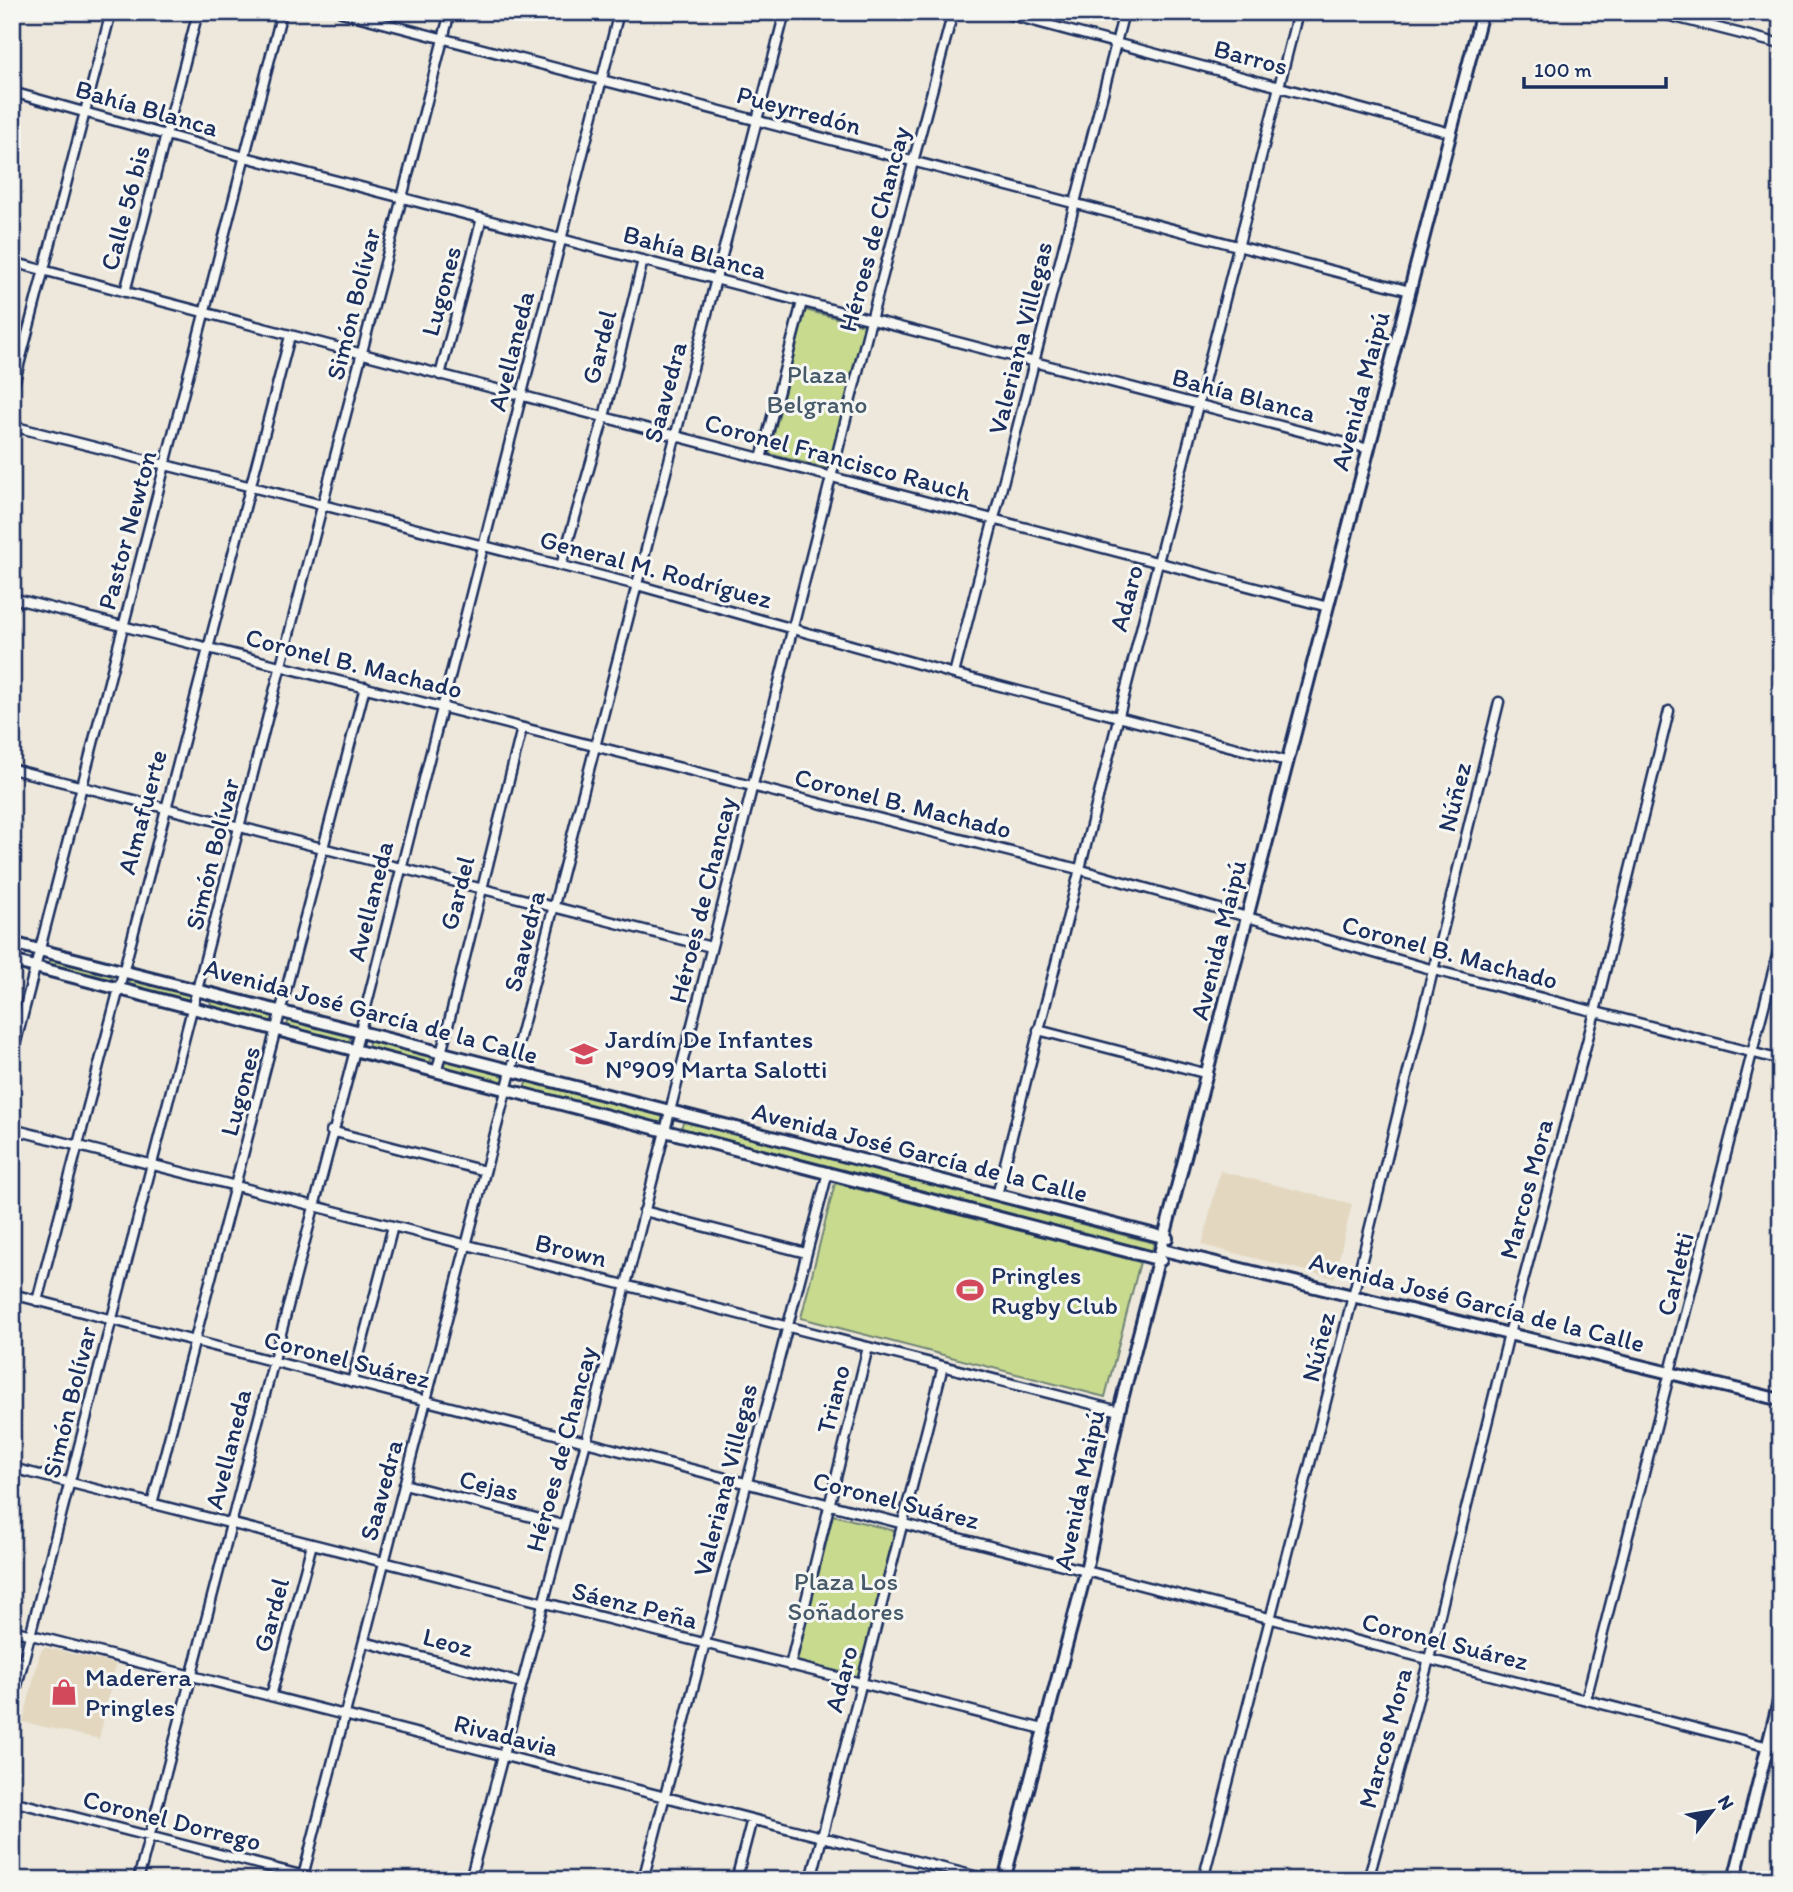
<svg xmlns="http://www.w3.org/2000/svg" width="1793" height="1892" font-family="Itim,sans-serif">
<rect width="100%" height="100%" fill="#ede8db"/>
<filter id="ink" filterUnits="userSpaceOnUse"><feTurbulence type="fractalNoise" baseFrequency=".0143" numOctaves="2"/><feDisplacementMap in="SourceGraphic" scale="14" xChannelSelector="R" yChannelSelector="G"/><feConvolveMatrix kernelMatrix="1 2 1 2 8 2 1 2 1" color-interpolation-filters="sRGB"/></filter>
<g filter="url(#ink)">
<path fill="#e3d7c0" d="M1220 1171 1352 1204 1334 1278 1202 1245Z
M44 1647 116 1664 99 1739 23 1722 40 1653Z"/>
<path fill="#c7da8e" stroke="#718476" stroke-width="2" d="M805 310 865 325 829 469 769 454Z
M51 956 114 972 112 981 49 965Z
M130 977 192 992 190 1001 128 985Z
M212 997 274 1013 272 1022 210 1006Z
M289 1018 351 1034 349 1042 287 1027Z
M370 1038 433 1054 430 1063 368 1047Z
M445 1059 508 1075 506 1083 443 1067Z
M527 1080 664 1115 662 1124 524 1089Z
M684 1120 1154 1243 1152 1251 681 1128Z
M835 1183 1140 1262 1105 1397 801 1318Z
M833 1515 895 1531 858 1677 797 1661Z"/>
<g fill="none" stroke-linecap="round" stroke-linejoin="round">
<defs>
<path id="street" d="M341 12 1410 291
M1000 12 1451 133
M1655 12 1781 44
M12 92 245 157 1369 449
M12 262 1328 607
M125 292 198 12
M440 375 482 218
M12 392 111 12
M12 426 637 585 954 674 1286 761
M761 459 802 302
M561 566 604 417 643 260
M12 598 1078 869 1434 970 1781 1060
M954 674 1124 12
M12 769 711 947
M1038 1030 1208 1074
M12 1057 282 12
M437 1070 522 728
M12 1129 1119 1411
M331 1131 485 1171
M997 1195 1298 12
M644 1211 806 1253
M12 1294 1769 1747
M37 1301 290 336
M352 1382 393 1226
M12 1468 1043 1729
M404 1484 563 1525
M152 1504 365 687
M12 1630 990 1880
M364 1642 521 1683
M790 1666 868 1347
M271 1696 312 1544
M1586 1699 1781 940
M12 1705 450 12
M12 1801 320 1880
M138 1880 360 1031 619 12
M302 1880 785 12
M470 1880 586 1442 871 320 953 12
M643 1880 828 1172
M736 1880 752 1819
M811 1880 943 1366
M1203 1880 1353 1296 1499 702
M1368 1880 1429 1659 1509 1334 1595 1012 1669 711"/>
<path id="secondary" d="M12 943 1167 1238
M12 961 1161 1260
M1163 1250 1781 1400
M1004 1880 1086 1571 1119 1411 1482 12
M1734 1880 1781 1693"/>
</defs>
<use href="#street" stroke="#1b2f5e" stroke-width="13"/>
<use href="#secondary" stroke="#1b2f5e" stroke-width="16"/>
<use href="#street" stroke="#f6f6f2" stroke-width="8"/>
<use href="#secondary" stroke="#f6f6f2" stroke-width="10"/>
</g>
</g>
<defs>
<symbol id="school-bare" viewBox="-9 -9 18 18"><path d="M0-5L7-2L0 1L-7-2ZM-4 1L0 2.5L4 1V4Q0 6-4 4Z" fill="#d1495b" stroke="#f6f6f2" stroke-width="2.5" paint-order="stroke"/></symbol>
<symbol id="stadium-bare" viewBox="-9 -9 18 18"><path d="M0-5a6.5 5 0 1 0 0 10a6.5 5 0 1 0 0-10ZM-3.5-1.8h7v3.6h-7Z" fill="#d1495b" stroke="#f6f6f2" stroke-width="2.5" paint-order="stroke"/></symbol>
<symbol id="shop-bare" viewBox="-9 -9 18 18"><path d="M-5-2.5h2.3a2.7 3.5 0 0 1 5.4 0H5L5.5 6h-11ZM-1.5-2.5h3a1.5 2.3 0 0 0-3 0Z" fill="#d1495b" stroke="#f6f6f2" stroke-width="2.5" paint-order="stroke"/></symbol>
</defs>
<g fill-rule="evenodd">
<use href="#school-bare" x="565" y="1035" width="38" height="38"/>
<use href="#stadium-bare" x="951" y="1271" width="38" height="38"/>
<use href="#shop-bare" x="45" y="1673" width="38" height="38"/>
</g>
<g text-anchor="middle" stroke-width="6" stroke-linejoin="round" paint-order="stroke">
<g font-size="26" fill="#1b2f5e" stroke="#f6f6f2">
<text transform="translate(1251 57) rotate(15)" y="9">Barros</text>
<text transform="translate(147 108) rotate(16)" y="9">Bahía Blanca</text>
<text transform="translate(799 110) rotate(15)" y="9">Pueyrredón</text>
<text transform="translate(125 208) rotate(-75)" y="9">Calle 56 bis</text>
<text transform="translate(874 229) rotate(-75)" y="9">Héroes de Chancay</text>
<text transform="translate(695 252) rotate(15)" y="9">Bahía Blanca</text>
<text transform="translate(441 291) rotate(-75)" y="9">Lugones</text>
<text transform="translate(353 304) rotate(-76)" y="9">Simón Bolívar</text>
<text transform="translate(1020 338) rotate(-76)" y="9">Valeriana Villegas</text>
<text transform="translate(599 347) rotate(-76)" y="9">Gardel</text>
<text transform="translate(511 351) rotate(-76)" y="9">Avellaneda</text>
<text transform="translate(1360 391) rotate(-75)" y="9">Avenida Maipú</text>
<text transform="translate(665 392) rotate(-75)" y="9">Saavedra</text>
<text transform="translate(1244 395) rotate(15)" y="9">Bahía Blanca</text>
<text transform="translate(838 457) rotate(15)" y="9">Coronel Francisco Rauch</text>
<text transform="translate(127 530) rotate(-75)" y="9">Pastor Newton</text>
<text transform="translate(656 569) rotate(15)" y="9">General M. Rodríguez</text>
<text transform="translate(1126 598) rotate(-75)" y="9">Adaro</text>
<text transform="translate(354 663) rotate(14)" y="9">Coronel B. Machado</text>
<text transform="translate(1454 797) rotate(-76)" y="9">Núñez</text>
<text transform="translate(903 803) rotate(14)" y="9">Coronel B. Machado</text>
<text transform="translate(142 812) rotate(-75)" y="9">Almafuerte</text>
<text transform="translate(212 854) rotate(-76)" y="9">Simón Bolívar</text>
<text transform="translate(457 893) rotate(-76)" y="9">Gardel</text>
<text transform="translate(702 900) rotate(-76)" y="9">Héroes de Chancay</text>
<text transform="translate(370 901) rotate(-76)" y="9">Avellaneda</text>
<text transform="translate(1218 940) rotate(-76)" y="9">Avenida Maipú</text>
<text transform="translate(524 941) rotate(-76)" y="9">Saavedra</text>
<text transform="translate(1450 952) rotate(15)" y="9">Coronel B. Machado</text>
<text transform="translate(371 1011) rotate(15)" y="9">Avenida José García de la Calle</text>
<text transform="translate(240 1091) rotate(-75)" y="9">Lugones</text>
<text transform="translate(920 1152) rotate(14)" y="9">Avenida José García de la Calle</text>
<text transform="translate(1526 1189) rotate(-75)" y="9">Marcos Mora</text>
<text transform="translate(571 1250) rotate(14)" y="9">Brown</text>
<text transform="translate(1675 1274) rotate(-76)" y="9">Carletti</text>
<text transform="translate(1477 1302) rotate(14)" y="9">Avenida José García de la Calle</text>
<text transform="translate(1318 1347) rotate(-76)" y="9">Núñez</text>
<text transform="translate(347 1359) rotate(14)" y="9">Coronel Suárez</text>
<text transform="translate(833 1399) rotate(-76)" y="9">Triano</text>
<text transform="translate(69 1402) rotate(-76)" y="9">Simón Bolívar</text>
<text transform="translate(228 1449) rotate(-76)" y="9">Avellaneda</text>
<text transform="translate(561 1449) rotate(-75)" y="9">Héroes de Chancay</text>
<text transform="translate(725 1480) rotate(-76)" y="9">Valeriana Villegas</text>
<text transform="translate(489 1485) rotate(14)" y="9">Cejas</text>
<text transform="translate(381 1490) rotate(-75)" y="9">Saavedra</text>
<text transform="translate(1079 1490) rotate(-78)" y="9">Avenida Maipú</text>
<text transform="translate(896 1500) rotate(14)" y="9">Coronel Suárez</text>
<text transform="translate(635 1605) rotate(14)" y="9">Sáenz Peña</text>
<text transform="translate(271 1615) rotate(-75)" y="9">Gardel</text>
<text transform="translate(1445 1641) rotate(14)" y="9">Coronel Suárez</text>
<text transform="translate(448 1642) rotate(15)" y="9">Leoz</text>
<text transform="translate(841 1679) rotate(-76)" y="9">Adaro</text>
<text transform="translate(506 1735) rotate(14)" y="9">Rivadavia</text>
<text transform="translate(1385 1738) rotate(-75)" y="9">Marcos Mora</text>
<text transform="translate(172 1820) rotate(14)" y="9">Coronel Dorrego</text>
</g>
<g font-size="26" fill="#465a6a" stroke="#f6f6f2">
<text x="817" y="383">Plaza<tspan x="817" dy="30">Belgrano</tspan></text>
<text x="846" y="1590">Plaza Los<tspan x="846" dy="30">Soñadores</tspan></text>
</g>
<g font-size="26" fill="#1b2f5e" stroke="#f6f6f2" text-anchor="start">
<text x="605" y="1048">Jardín De Infantes<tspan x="605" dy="30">Nº909 Marta Salotti</tspan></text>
<text x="991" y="1284">Pringles<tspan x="991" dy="30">Rugby Club</tspan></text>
<text x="85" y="1686">Maderera<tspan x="85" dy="30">Pringles</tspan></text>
</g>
</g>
<rect width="1793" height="1892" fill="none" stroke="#f6f6f2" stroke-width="42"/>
<rect x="21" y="21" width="1751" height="1850" fill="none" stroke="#1b2f5e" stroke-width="2.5" filter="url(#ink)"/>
<g transform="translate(1712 1811) rotate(59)" stroke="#f6f6f2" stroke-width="5" paint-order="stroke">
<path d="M0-5L12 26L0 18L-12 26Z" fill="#1b2f5e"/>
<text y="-10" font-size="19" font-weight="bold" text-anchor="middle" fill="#1b2f5e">N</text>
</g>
<path d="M1524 77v10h142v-10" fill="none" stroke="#1b2f5e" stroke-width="3.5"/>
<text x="1534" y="77" font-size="21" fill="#1b2f5e" stroke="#f6f6f2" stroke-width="5" paint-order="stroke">100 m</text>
</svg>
